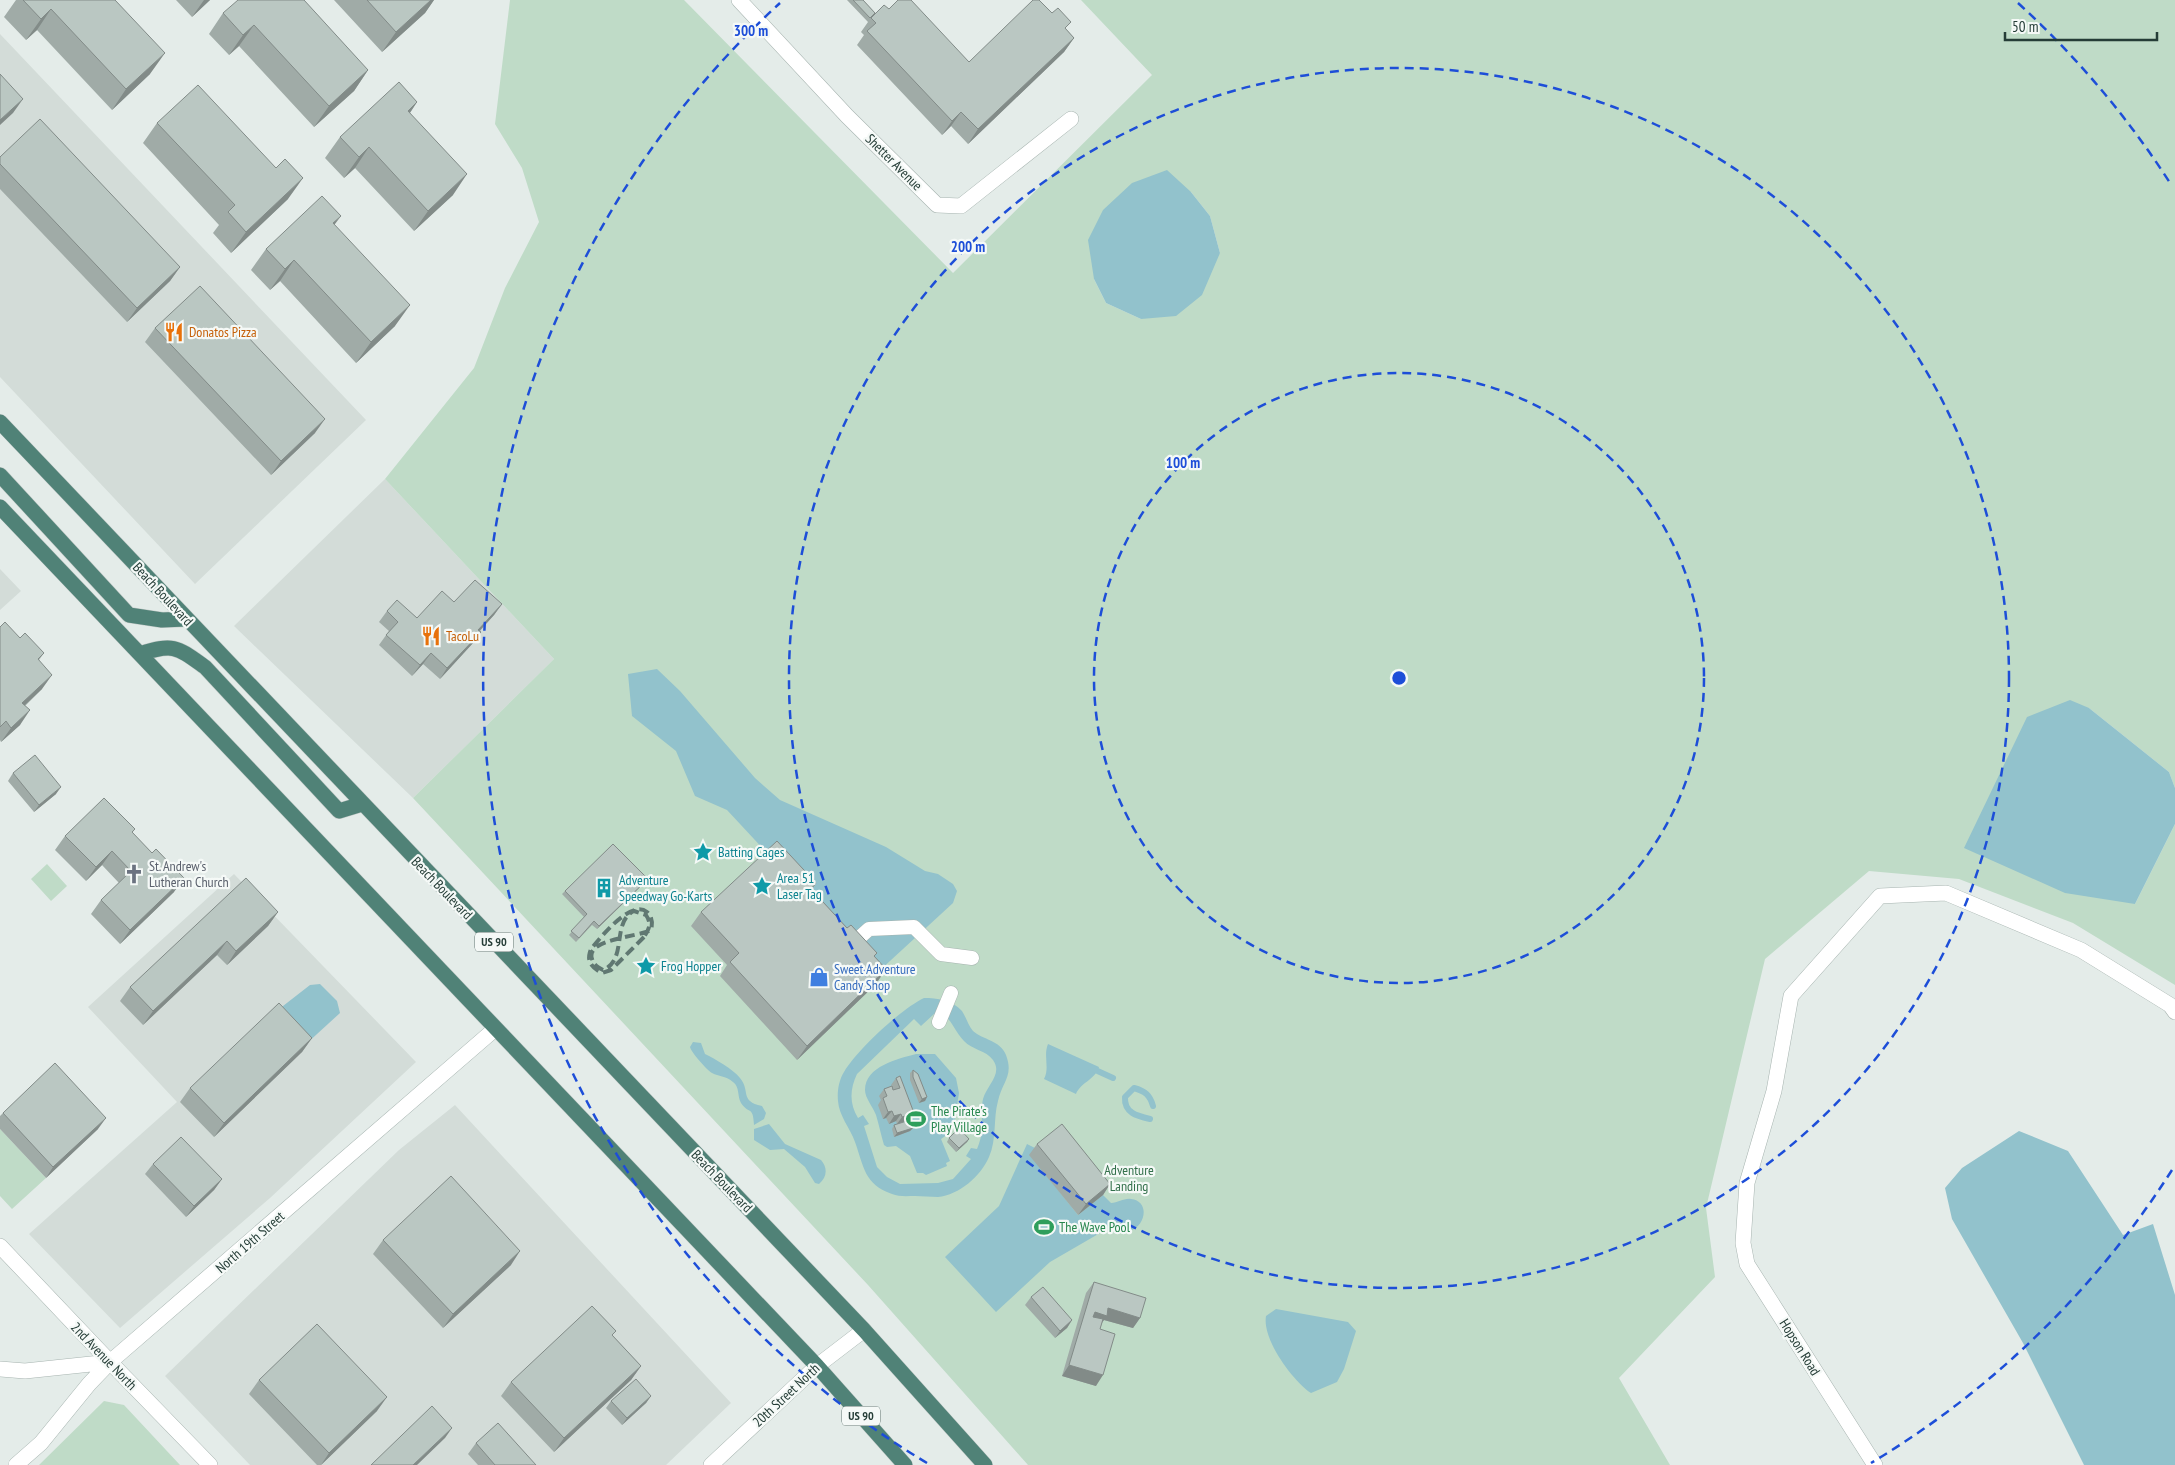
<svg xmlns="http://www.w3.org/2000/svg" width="2175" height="1465" font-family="'PT Sans Narrow',sans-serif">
<rect width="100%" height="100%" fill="#e4ece9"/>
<path fill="#d3dcd8" d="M0 34 366 420 195 584 0 377Z
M385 479 554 659 413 798 234 626Z
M0 569 21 591 0 610Z
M234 874 416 1062 270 1198 120 1328 29 1234 177 1102 88 1007Z
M455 1105 731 1403 666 1465H250L165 1376 399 1150Z"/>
<path fill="#bfdbc7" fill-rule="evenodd" d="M510 0H684L953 273 1152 75 1081 0H2175V788L2169 772 2089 708 2135 904 2175 824V985L2073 923 1959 879 1869 871 1765 959 1706 1208 1715 1277 1619 1378 1670 1465H1028L868 1285 413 798 554 659 385 479 474 368 505 288 539 222 522 168 495 124ZM1191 192 1210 216 1220 253 1141 319 1106 303 1094 279Z
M47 864 67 886 51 901 31 879Z
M0 1129 46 1178 12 1209 0 1196Z
M104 1401 124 1405 180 1465H39Z"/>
<path fill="#92c2cc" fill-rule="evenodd" d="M1167 170 1191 192 1210 216 1220 253 1202 295 1176 316 1141 319 1106 303 1094 279 1088 240 1103 210 1132 183Z
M657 669 680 691 755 778 780 800 886 847 925 871 938 874 953 884 957 891 953 903 878 972 727 810 695 796 676 751 632 716 628 674Z
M2070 700 2089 708 2169 772 2175 788V824L2135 904 2065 893 1964 848 2027 717Z
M320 984 337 1001 340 1013 305 1045 274 1013 310 985Z
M924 998C937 998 952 1000 962 1011 966 1017 968 1025 973 1031 983 1040 1000 1040 1006 1055 1014 1076 1002 1082 998 1101 993 1119 997 1139 989 1157 981 1176 959 1195 938 1197 930 1197 922 1196 915 1196 908 1196 899 1197 892 1194 864 1184 864 1167 855 1142 850 1128 839 1116 838 1101 837 1091 839 1080 844 1072 857 1050 901 1009 924 998ZM939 1012C952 1018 954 1031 964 1041 972 1050 986 1050 993 1060 1003 1074 987 1085 983 1099 981 1108 982 1117 982 1126 982 1134 980 1142 977 1149L971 1148 966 1156 971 1159 953 1179 938 1183 900 1184 887 1177 877 1167 864 1126 869 1124 863 1115 858 1118C849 1103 850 1089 857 1074L914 1019 921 1026 934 1014Z
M693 1042 701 1043 705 1054C715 1059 733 1069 740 1078 751 1091 739 1101 762 1106L766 1113 764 1119 754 1125C753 1105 749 1115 741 1103 737 1096 740 1087 733 1082 725 1075 719 1077 712 1073 707 1070 691 1052 690 1047Z
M1048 1044 1099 1067C1095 1080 1081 1082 1076 1094L1044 1079C1050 1068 1043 1056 1048 1044Z
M916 1054H935L956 1078 959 1093 954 1126 951 1132 941 1139 950 1161 946 1163 947 1166 926 1175 923 1173H917L910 1156 896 1146 887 1147 884 1145C881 1135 879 1125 876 1115 873 1107 865 1098 865 1090 865 1066 898 1059 916 1054Z
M769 1124 785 1144 821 1160C828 1168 827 1177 819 1184L815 1183 805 1167 784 1149 770 1150 754 1140V1129Z
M2019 1131 2068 1151 2123 1235 2153 1224 2175 1295V1465H2084L2023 1343 1952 1219 1945 1188 1962 1168Z
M1027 1144 1037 1149 1030 1155 1078 1215 1103 1195 1111 1203C1118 1203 1124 1198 1131 1199 1150 1201 1146 1226 1130 1231L1119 1222 1050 1262 996 1312 945 1257 999 1206Z
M1276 1309 1348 1322 1356 1331 1344 1369 1337 1382 1311 1393C1292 1380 1262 1339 1266 1316Z"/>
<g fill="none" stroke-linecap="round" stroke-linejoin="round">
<path stroke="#92c2cc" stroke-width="6" d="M1091 1068 1113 1078
M1150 1119C1137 1116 1124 1113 1125 1097L1134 1088C1145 1091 1150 1095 1153 1106"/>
<defs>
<path id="pedestrian" d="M849 947 869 929 914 927 941 954 972 958
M939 1022 951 993"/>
<path id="minor" d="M739 0 847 116 937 205 961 206 1071 119
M0 1246 110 1362 210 1465
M0 1369 25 1371 110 1362
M16 1465 41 1443 89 1384 110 1362 495 1029
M711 1465 817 1366 864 1330
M1875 1465 1747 1264 1743 1243 1747 1183 1774 1091 1791 996 1880 896 1946 893 2081 950 2170 1005 2175 1012"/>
<path id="trunk" d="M0 422 864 1330 985 1465
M0 475 129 615 162 620 186 619
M0 507 817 1366 905 1465
M140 654C174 643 177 647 205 667L339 811 362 804"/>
</defs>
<use href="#pedestrian" stroke="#a7b4b0" stroke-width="15"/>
<use href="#minor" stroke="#a7b4b0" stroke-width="16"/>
<use href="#trunk" stroke="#c2c9c7" stroke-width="16"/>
<use href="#pedestrian" stroke="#fff" stroke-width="14"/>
<use href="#minor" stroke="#fff" stroke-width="15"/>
<use href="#trunk" stroke="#508277" stroke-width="15"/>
<path stroke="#607872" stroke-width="4" stroke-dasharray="10 5" stroke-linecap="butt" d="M644 937 611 970 602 973C591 967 586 961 591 949 601 937 631 899 647 912 652 916 653 923 651 930 639 937 585 939 592 959 594 965 597 967 603 970 628 960 611 922 634 911L646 915C652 924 649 929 644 937"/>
</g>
<path fill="#a0aba7" d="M16 0H115L150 74 112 110 37 30 26 40 4 17Z
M176 0H210L192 17Z
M334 0H434L425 13 382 52Z
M847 0H863L875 13 889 9 969 62 1066 29 1074 38 1064 52 968 144 951 126 942 135 857 45 864 35 861 32 868 22Z
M223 13 368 70 354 91 314 127 239 46 229 55 209 34Z
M417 102 410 113 453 195 414 231 355 168 344 178 325 158 340 137Z
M157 123 288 199 231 253 213 233 219 225 143 143Z
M0 157 180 267 170 281 127 322 0 189Z
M334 225 395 326 356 363 280 281 270 290 251 270 266 249Z
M155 328 315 433 271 475 145 342Z
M454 602 502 604 494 615 480 631 473 643 440 679 423 664 412 676 379 645 389 631 379 622 387 611 417 618Z
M0 627 20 638 44 653 39 660 42 689 25 706 20 725 1 742 0 740Z
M13 773 56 794 34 812 8 781Z
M135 829 132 833 174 892 120 944 91 914 101 900 119 883 102 865 86 881 55 850 65 836Z
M648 879 645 882 597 929 592 925 576 942 569 935 584 917 562 894 565 891Z
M816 883 812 890 847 928 877 953 874 957 876 984 797 1060 720 976 727 965 691 926 701 912Z
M278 912 268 926 227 965 217 955 143 1025 120 1001 130 987Z
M312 1038 302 1052 214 1137 180 1102 190 1088Z
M913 1070 927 1097 925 1101 919 1103 910 1080V1073Z
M896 1078 914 1113 909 1120 897 1124 896 1121 889 1124 886 1118 883 1119 878 1105 881 1100 879 1096 884 1089 892 1086 891 1085Z
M3 1113 98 1129 46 1178 0 1129V1116Z
M894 1125 913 1128 910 1131 894 1137 892 1129Z
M949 1138 969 1139 967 1142 956 1152 947 1142Z
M1037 1144 1110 1184 1103 1195 1078 1215 1029 1155Z
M153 1164 222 1179 214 1190 186 1217 145 1174Z
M383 1240 511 1265 443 1328 373 1254Z
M1094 1282 1140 1318 1133 1328 1104 1320 1102 1323 1100 1329 1096 1386 1062 1376 1086 1293Z
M1031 1297 1072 1320 1067 1328 1055 1338 1025 1305Z
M613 1336 641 1366 631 1380 554 1452 501 1396 511 1382Z
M259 1380 377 1411 321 1465H317L249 1394Z
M651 1396 646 1403 622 1425 606 1408 611 1401Z
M476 1443 536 1465H478L468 1454Z"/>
<path fill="#828b88" d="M204 0H210L192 17Z
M431 0H434L425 13 382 52 396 32Z
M51 9 37 30 26 40 41 19Z
M254 25 239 46 229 55 243 35Z
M1074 38 1064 52 968 144 978 129Z
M165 53 150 74 112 110 126 89Z
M368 70 354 91 314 127 329 106Z
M23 99 13 113 0 125V120Z
M417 102 403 123 408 111Z
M961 112 951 126 942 135 952 121Z
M369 147 355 168 344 178 359 157Z
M467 174 453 195 414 231 428 211Z
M303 178 288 199 231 253 246 232Z
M341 216 326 236 333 223Z
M294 260 280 281 270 290 285 269Z
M180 267 170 281 127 322 137 308Z
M410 305 395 326 356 363 371 342Z
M325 419 315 433 271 475 281 461Z
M502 604 494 615 471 640 478 630Z
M481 632 473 643 440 679 447 668Z
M431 653 423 664 412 676 420 665Z
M52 675 42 689 12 717 22 703Z
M30 710 20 725 1 742 11 728Z
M61 787 56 794 34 812 39 805Z
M112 851 102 865 86 881 96 867Z
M184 878 174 892 120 944 130 930Z
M648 879 645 882 597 929 599 926Z
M278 912 268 926 227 965 236 951Z
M227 941 217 955 143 1025 153 1011Z
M886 969 876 984 797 1060 807 1046Z
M312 1038 302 1052 214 1137 224 1123Z
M927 1097 925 1101 919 1103 922 1099Z
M892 1111 886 1118 883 1119 888 1112Z
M914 1113 909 1120 897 1124 902 1117Z
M901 1114 896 1121 889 1124 894 1116Z
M106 1118 98 1129 46 1178 53 1167Z
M913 1128 910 1131 894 1137 897 1133Z
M969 1139 967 1142 956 1152 959 1148Z
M222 1179 214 1190 186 1217 194 1206Z
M1110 1184 1103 1195 1078 1215 1086 1204Z
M520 1251 511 1265 443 1328 453 1314Z
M1108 1308 1140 1318 1133 1328 1104 1320 1099 1326 1087 1323 1095 1312Z
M1072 1320 1067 1328 1055 1338 1060 1331Z
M1069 1365 1103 1375 1096 1386 1062 1376Z
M641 1366 631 1380 554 1452 564 1438Z
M651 1396 646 1403 622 1425 627 1418Z
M387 1397 377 1411 321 1465 329 1453Z
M452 1428 445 1438 417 1465H413Z"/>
<path fill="#bac7c2" stroke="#828b88" d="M23 0H115L165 53 126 89 51 9 41 19Z
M238 0H304L368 70 329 106 254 25 243 35 223 13Z
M367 0H431L396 32Z
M853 0H863L875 13 870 18Z
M898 0H911L969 62 1033 0H1039L1052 13 1058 8 1071 22 1065 28 1074 38 978 129 961 112 952 121 867 31 876 23 871 18 884 5 889 9Z
M0 74 23 99 0 120Z
M399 82 417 102 408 111 467 174 428 211 369 147 359 157 340 137Z
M198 85 276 168 285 159 303 178 246 232 228 212 235 205 157 123Z
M40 119 180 267 137 308 0 164V157Z
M322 196 341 216 333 223 410 305 371 342 294 260 285 269 266 249Z
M200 286 325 419 281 461 155 328Z
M475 580 502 604 478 630 481 632 447 668 431 653 420 665 386 635 398 622 387 611 397 600 417 618 442 591 454 602Z
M5 622 20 638 25 633 44 653 38 659 52 675 22 703 30 710 11 728 6 721 0 727V627Z
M35 755 61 787 39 805 13 773Z
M104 798 135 829 132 832 152 853 156 849 184 878 130 930 101 900 131 871 112 851 96 867 65 836Z
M777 841 816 883 811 889 847 928 851 925 877 953 874 956 886 969 807 1046 730 962 739 953 701 912Z
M613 844 648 879 599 926 594 921 579 938 571 931 587 914 565 891Z
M246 878 278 912 236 951 227 941 153 1011 130 987Z
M279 1003 312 1038 224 1123 190 1088Z
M55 1063 106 1118 53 1167 3 1113Z
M913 1070 918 1074 927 1097 922 1099 913 1077Z
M900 1076 914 1113 902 1117 901 1114 894 1116 892 1111 888 1112 883 1098 887 1096 884 1089 892 1086 893 1090 900 1088 896 1078Z
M910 1120 913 1128 897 1133 894 1125Z
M1062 1124 1110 1184 1086 1204 1037 1144Z
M959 1128 969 1139 959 1148 949 1138Z
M181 1137 222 1179 194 1206 153 1164Z
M451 1176 520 1251 453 1314 383 1240Z
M1094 1282 1146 1298 1140 1318 1108 1308 1107 1316 1095 1312 1093 1317 1103 1319 1100 1329 1115 1334 1103 1375 1069 1365Z
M1043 1287 1072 1320 1060 1331 1031 1297Z
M592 1306 616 1331 612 1335 641 1366 564 1438 511 1382Z
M317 1324 387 1397 329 1453 259 1380Z
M636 1379 651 1396 627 1418 611 1401Z
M432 1406 452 1428 413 1465H371Z
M498 1423 536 1465H495L476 1443Z"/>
<g fill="none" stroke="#1d4ed8" stroke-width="2.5" stroke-dasharray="9 6">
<circle cx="1399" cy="678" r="305"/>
<circle cx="1399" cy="678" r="610"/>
<path d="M2172 1170A916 916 0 0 1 1871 1463M927 1463A916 916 0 0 1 780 3M2018 3A916 916 0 0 1 2172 186"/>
</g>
<defs>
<symbol id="restaurant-bare" viewBox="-9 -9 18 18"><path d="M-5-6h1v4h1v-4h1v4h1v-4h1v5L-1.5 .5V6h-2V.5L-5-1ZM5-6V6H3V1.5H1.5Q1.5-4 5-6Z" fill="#e8710a" stroke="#f5f9f7" stroke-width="2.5" paint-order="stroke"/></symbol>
<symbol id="sight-bare" viewBox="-9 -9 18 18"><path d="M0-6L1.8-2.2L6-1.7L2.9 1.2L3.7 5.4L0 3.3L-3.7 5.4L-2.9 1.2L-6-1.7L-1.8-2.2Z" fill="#0f9aa8" stroke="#f5f9f7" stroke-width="2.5" paint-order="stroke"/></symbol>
<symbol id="church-bare" viewBox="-9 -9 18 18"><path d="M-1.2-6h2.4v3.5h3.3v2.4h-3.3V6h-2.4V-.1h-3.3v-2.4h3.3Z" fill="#6b7280" stroke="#f5f9f7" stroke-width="2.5" paint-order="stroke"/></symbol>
<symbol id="building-bare" viewBox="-9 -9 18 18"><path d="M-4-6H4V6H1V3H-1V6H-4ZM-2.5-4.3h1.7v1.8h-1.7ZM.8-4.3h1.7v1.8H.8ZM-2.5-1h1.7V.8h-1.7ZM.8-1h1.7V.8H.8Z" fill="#0f9aa8" stroke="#f5f9f7" stroke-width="2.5" paint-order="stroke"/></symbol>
<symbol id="shop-bare" viewBox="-9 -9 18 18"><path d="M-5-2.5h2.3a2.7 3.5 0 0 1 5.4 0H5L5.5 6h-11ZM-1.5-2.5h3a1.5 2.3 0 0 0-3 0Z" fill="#3f7fe0" stroke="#f5f9f7" stroke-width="2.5" paint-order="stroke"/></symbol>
<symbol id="stadium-bare" viewBox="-9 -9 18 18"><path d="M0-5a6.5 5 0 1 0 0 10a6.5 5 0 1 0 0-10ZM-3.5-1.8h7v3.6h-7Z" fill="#2e9e5b" stroke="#f5f9f7" stroke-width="2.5" paint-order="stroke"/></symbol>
</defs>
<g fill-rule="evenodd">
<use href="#restaurant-bare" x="160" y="318" width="28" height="28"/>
<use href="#restaurant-bare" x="417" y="622" width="28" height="28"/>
<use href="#sight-bare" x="689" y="838" width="28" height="28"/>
<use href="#church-bare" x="120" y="860" width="28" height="28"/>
<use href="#sight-bare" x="748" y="872" width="28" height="28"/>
<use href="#building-bare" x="590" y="874" width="28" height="28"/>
<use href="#sight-bare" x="632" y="952" width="28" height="28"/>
<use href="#shop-bare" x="805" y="963" width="28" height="28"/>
<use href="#stadium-bare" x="902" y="1105" width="28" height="28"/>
<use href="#stadium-bare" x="1030" y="1213" width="28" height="28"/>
</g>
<g text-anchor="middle" stroke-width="4.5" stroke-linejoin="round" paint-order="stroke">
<g fill="#f5f9f7" stroke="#637571" stroke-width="1">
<rect x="475" y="932.5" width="38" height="19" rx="4"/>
<rect x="842" y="1406.5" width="38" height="19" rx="4"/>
</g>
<g font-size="12" font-weight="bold" fill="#253d37">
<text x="494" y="946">US 90</text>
<text x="861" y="1420">US 90</text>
</g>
<g font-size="14" fill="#253d37" stroke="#f5f9f7">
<text transform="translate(894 162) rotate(45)" y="5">Shetter Avenue</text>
<text transform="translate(163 594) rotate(47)" y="5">Beach Boulevard</text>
<text transform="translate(442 888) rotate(46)" y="5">Beach Boulevard</text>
<text transform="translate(722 1181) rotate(46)" y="5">Beach Boulevard</text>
<text transform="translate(250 1242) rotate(-41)" y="5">North 19th Street</text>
<text transform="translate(1800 1347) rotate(58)" y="5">Hopson Road</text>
<text transform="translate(104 1356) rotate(46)" y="5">2nd Avenue North</text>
<text transform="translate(786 1395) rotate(-43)" y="5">20th Street North</text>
</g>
<g font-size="14" fill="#c56008" stroke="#f5f9f7" text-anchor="start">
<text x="189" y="337">Donatos Pizza</text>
<text x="446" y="641">TacoLu</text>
</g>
<g font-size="14" fill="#0d838f" stroke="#f5f9f7" text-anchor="start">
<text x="718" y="857">Batting Cages</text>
<text x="777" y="883">Area 51<tspan x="777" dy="16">Laser Tag</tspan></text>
<text x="619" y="885">Adventure<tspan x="619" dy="16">Speedway Go-Karts</tspan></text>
<text x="661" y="971">Frog Hopper</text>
</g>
<g font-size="14" fill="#5b616d" stroke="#f5f9f7" text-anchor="start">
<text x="149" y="871">St. Andrew's<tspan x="149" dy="16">Lutheran Church</tspan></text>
</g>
<g font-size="14" fill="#366cbe" stroke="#f5f9f7" text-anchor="start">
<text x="834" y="974">Sweet Adventure<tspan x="834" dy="16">Candy Shop</tspan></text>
</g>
<g font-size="14" fill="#27864d" stroke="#f5f9f7" text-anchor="start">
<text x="931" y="1116">The Pirate's<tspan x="931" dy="16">Play Village</tspan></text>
<text x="1059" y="1232">The Wave Pool</text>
</g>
<g font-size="14" fill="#33704b" stroke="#f5f9f7">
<text x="1129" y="1175">Adventure<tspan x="1129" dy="16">Landing</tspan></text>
</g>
</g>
<circle cx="1399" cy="678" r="8" fill="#1d4ed8" stroke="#f5f9f7" stroke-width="2.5"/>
<g font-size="15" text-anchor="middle" font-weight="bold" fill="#1d4ed8" stroke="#f5f9f7" stroke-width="4.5" stroke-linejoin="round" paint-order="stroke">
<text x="751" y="36">300 m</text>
<text x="968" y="252">200 m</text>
<text x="1183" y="468">100 m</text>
</g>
<path d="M2005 32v8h152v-8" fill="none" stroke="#253d37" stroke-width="2.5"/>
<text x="2012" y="32" font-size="15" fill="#253d37" stroke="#f5f9f7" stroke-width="4" paint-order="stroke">50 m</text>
</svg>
